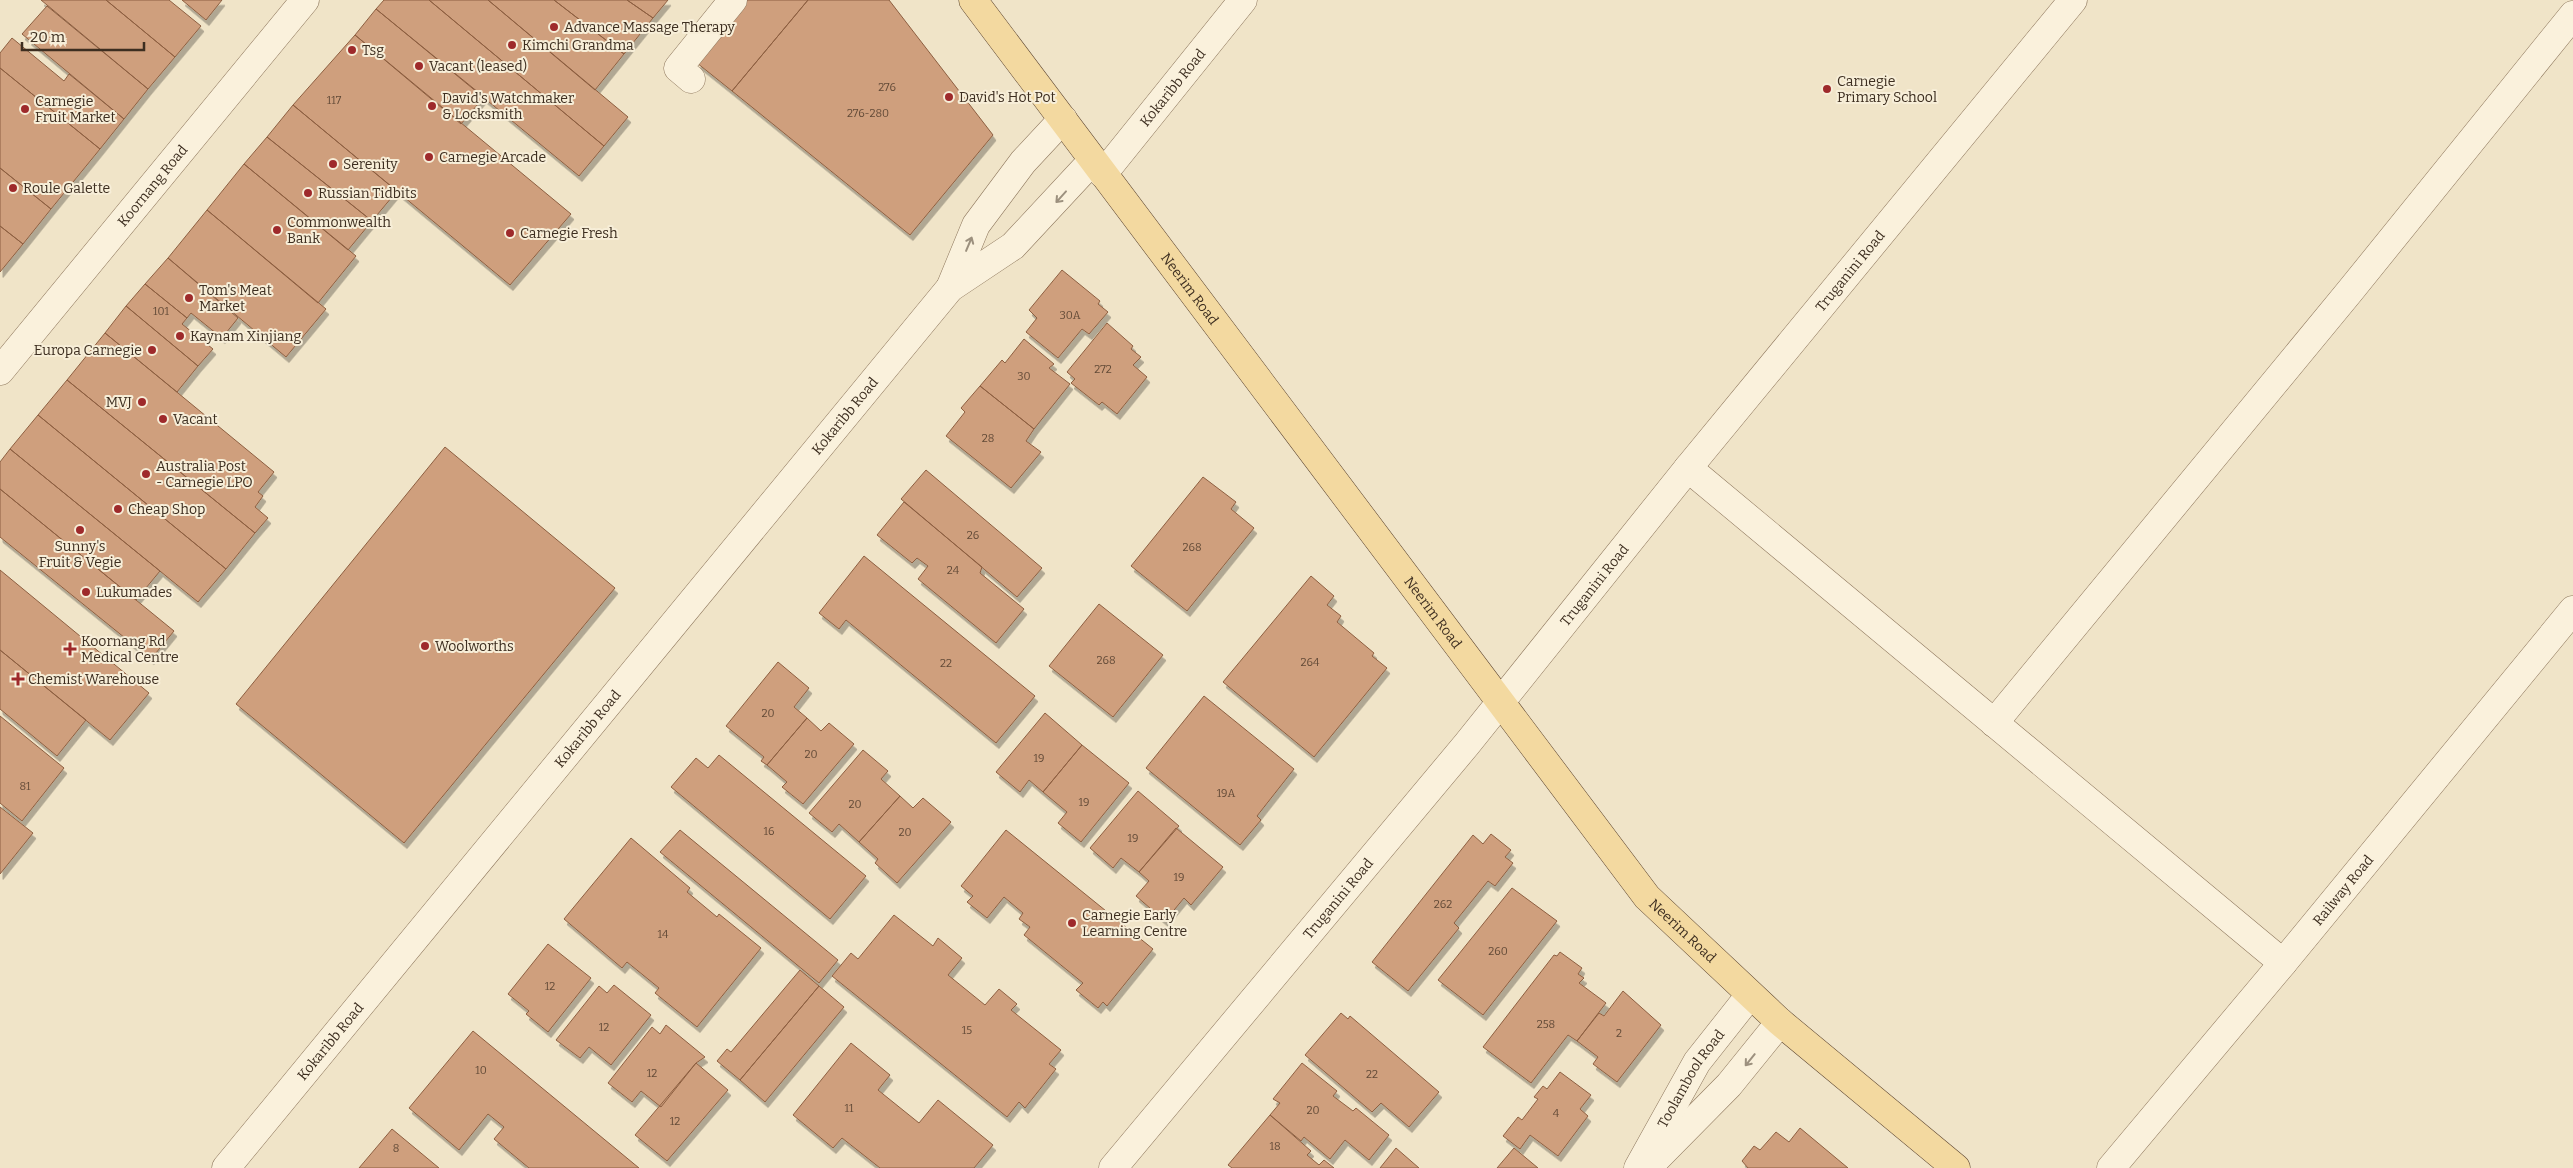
<svg xmlns="http://www.w3.org/2000/svg" width="2573" height="1168" font-family="Bitter,serif">
<defs>
<filter id="shadow"><feDropShadow dx="3" dy="5.5" stdDeviation="0" flood-color="#0004"/></filter>
</defs>
<rect width="100%" height="100%" fill="#f0e4c8"/>
<path fill="#cf9f7d" stroke="#8d5f41" filter="url(#shadow)" d="M41 0H106L175 57 148 89Z
M106 0H169L201 26 175 57Z
M182 0H222L206 20Z
M384 0H429L604 146 579 176 376 9Z
M429 0H488L628 117 604 146Z
M488 0H554L624 54 595 90Z
M554 0H627L653 18 624 54Z
M627 0H668L653 18Z
M747 0H808L732 91 697 63Z
M808 0H889L993 135 910 235 732 91Z
M47 6 148 89 124 119 22 34Z
M376 9 484 97 461 124 355 35Z
M355 35 571 214 510 285 293 105Z
M12 38 64 81 69 74 124 119 100 149 0 68V53Z
M0 68 100 149 51 209 0 168Z
M293 105 397 191 372 221 267 137Z
M267 137 372 221 348 250 244 164Z
M244 164 356 256 318 303 207 210Z
M0 168 51 209 23 244 0 226Z
M207 210 326 309 286 357 168 258Z
M0 226 23 244 0 272Z
M168 258 238 318 222 338 191 313 187 318 145 284Z
M1062 270 1100 301 1098 304 1108 312 1089 334 1082 329 1058 358 1026 332 1037 318 1029 310Z
M145 284 187 318 182 324 213 349 198 366 126 306Z
M126 306 198 366 177 392 105 333Z
M1107 323 1133 346 1131 349 1141 357 1133 365 1147 377 1117 414 1102 402 1099 405 1071 383 1075 379 1067 372Z
M105 333 274 472 258 492 263 496 255 507 268 518 255 533 67 380Z
M1024 339 1054 364 1049 368 1070 384 1034 429 980 386 1002 360 1005 363Z
M67 380 255 533 226 569 38 415Z
M980 386 1034 429 1026 441 1041 452 1011 488 946 436 965 412 961 408Z
M38 415 226 569 198 602 10 449Z
M445 447 615 588 404 843 236 704Z
M10 449 160 571 136 600 0 489V462Z
M926 470 1042 568 1017 597 901 499Z
M1203 477 1236 502 1231 509 1254 528 1187 611 1131 566Z
M0 489 174 631 151 659 0 537Z
M904 502 982 567 980 573 1024 609 996 643 918 579 928 566 917 558 912 563 877 535Z
M864 556 1035 696 996 743 846 620 839 629 819 613Z
M0 570 149 693 110 740 0 650Z
M1311 576 1334 596 1327 605 1341 616 1337 622 1374 653 1372 656 1387 668 1314 757 1223 682Z
M1099 604 1163 655 1113 717 1049 666Z
M0 650 86 720 57 756 0 709Z
M778 662 809 688 794 707 807 718 767 765 761 761 764 757 726 726Z
M1204 696 1294 769 1257 816 1261 820 1240 845 1146 768Z
M1045 713 1082 745 1043 792 1029 780 1020 792 996 772Z
M0 716 64 768 22 821 0 803Z
M807 718 821 731 829 723 854 744 803 804 782 787 787 782 767 765Z
M1082 745 1129 783 1081 842 1058 823 1067 812 1043 792Z
M863 750 888 771 881 779 900 796 859 842 839 824 832 832 809 813Z
M719 755 866 876 830 919 671 787 696 758 708 768Z
M1138 791 1179 826 1139 872 1121 858 1113 868 1090 848Z
M900 796 913 808 923 798 951 822 897 883 875 863 878 859 859 842Z
M0 807 33 833 0 874Z
M1176 828 1223 867 1191 905 1184 898 1165 921 1136 896 1149 881 1139 872Z
M680 830 838 960 819 983 660 852Z
M1006 830 1153 949 1107 1006 1103 1002 1098 1008 1076 990 1083 983 1024 935 1030 927 1019 919 1023 913 1004 897 987 918 967 902 973 896 961 886Z
M1491 834 1511 850 1505 857 1513 863 1495 886 1488 881 1454 923 1459 928 1408 991 1372 962 1473 835 1483 844Z
M631 838 690 888 687 892 717 917 719 914 761 948 697 1027 655 993 659 988 627 962 622 968 564 919Z
M1512 888 1557 921 1483 1015 1438 980Z
M894 915 933 946 938 938 962 958 948 975 985 1005 999 989 1017 1004 1011 1010 1061 1050 1049 1064 1056 1069 1025 1108 1019 1102 1007 1117 832 976 851 953 858 959Z
M548 944 591 978 548 1032 526 1014 529 1011 508 994Z
M1560 952 1582 968 1578 974 1584 978 1579 983 1606 1003 1577 1041 1568 1035 1531 1083 1483 1047 1554 955 1557 956Z
M800 970 819 986 740 1080 717 1061 727 1049 731 1052Z
M614 985 651 1015 611 1065 589 1047 580 1058 556 1040 599 986 607 993Z
M819 986 844 1007 765 1102 740 1080Z
M1623 991 1661 1025 1617 1082 1593 1064 1598 1057 1577 1041 1599 1013 1604 1016Z
M1341 1013 1348 1019 1350 1016 1439 1092 1409 1127 1381 1103 1372 1112 1305 1055Z
M666 1025 705 1057 696 1063 661 1107 641 1091 632 1102 608 1083 652 1027 660 1034Z
M473 1031 639 1168H529L494 1139 504 1127 488 1114 459 1150 409 1108Z
M851 1043 890 1075 878 1090 919 1123 938 1100 993 1145 974 1168H880L842 1138 833 1148 793 1115Z
M696 1063 728 1090 667 1161 635 1135Z
M1302 1063 1337 1091 1333 1096 1353 1111 1356 1108 1389 1135 1369 1160 1345 1140 1330 1159 1304 1137 1301 1141 1270 1115 1280 1103 1273 1099Z
M1560 1072 1591 1095 1580 1109 1588 1116 1558 1156 1530 1135 1520 1149 1503 1136 1518 1117 1522 1120 1538 1099 1534 1097 1543 1086 1547 1089Z
M1270 1115 1311 1151 1307 1155 1319 1165 1324 1160 1334 1168H1232L1228 1165Z
M1800 1128 1848 1168H1748L1742 1161 1754 1146 1760 1150 1776 1132 1789 1142Z
M392 1129 439 1168H359Z
M1396 1148 1419 1168H1380Z
M1514 1148 1538 1168H1497Z"/>
<g fill="none" stroke-linecap="round" stroke-linejoin="round">
<defs>
<g id="minor">
<path d="M691 79 678 68 733 0"/>
<path id="s1" d="M1103 174 1243 0"/>
<path d="M950 288 976 225 1023 162 1063 119"/>
<path id="s2" d="M0 371 305 0"/>
<path d="M1688 468 2283 963"/>
<path d="M1994 723 2350 291 2573 15"/>
<path d="M1652 1163 1729 1085 1780 1022"/>
<path id="s3" d="M226 1168 950 288 1013 246 1093 160"/>
<path id="s4" d="M1113 1168 1467 744 1688 468 2073 0"/>
<path id="s5" d="M1638 1168 1697 1062 1750 995"/>
<path id="s6" d="M2111 1168 2283 963 2573 610"/>
</g>
<g id="major">
<path id="s7" d="M973 0 1647 897 1780 1022 1956 1168"/>
</g>
</defs>
<use href="#minor" stroke="#8d765c" stroke-width="29"/>
<use href="#major" stroke="#5b4430" stroke-width="29"/>
<use href="#minor" stroke="#faf1dc" stroke-width="28"/>
<use href="#major" stroke="#f3d9a0" stroke-width="28"/>
</g>
<defs><path id="oneway-shaft" d="M-6 0H5M1.5-3L5.5 0L1.5 3" fill="none" stroke-width="1.6" stroke-linecap="round" stroke-linejoin="round" transform="scale(1.25)"/></defs>
<g stroke="#9c907e">
<use href="#oneway-shaft" transform="translate(1061 197) rotate(132)"/>
<use href="#oneway-shaft" transform="translate(969 244) rotate(-67)"/>
<use href="#oneway-shaft" transform="translate(1750 1060) rotate(129)"/>
</g>
<g fill="#9e2a2b" stroke="#f7eed8" stroke-width="2">
<circle cx="554" cy="27" r="5"/>
<circle cx="512" cy="45" r="5"/>
<circle cx="352" cy="50" r="5"/>
<circle cx="419" cy="66" r="5"/>
<circle cx="1827" cy="89" r="5"/>
<circle cx="949" cy="97" r="5"/>
<circle cx="432" cy="106" r="5"/>
<circle cx="25" cy="109" r="5"/>
<circle cx="429" cy="157" r="5"/>
<circle cx="333" cy="164" r="5"/>
<circle cx="13" cy="188" r="5"/>
<circle cx="308" cy="193" r="5"/>
<circle cx="277" cy="230" r="5"/>
<circle cx="510" cy="233" r="5"/>
<circle cx="189" cy="298" r="5"/>
<circle cx="180" cy="336" r="5"/>
<circle cx="152" cy="350" r="5"/>
<circle cx="142" cy="402" r="5"/>
<circle cx="163" cy="419" r="5"/>
<circle cx="146" cy="474" r="5"/>
<circle cx="118" cy="509" r="5"/>
<circle cx="80" cy="530" r="5"/>
<circle cx="86" cy="592" r="5"/>
<circle cx="425" cy="646" r="5"/>
<path d="M67.5 641.5h5v5h5v5h-5v5h-5v-5h-5v-5h5z"/>
<path d="M15.5 671.5h5v5h5v5h-5v5h-5v-5h-5v-5h5z"/>
<circle cx="1072" cy="923" r="5"/>
</g>
<g text-anchor="middle" stroke-width="4" stroke-linejoin="round" paint-order="stroke">
<g font-size="11" fill="#624a37">
<text x="887" y="91">276</text>
<text x="334" y="104">117</text>
<text x="868" y="117">276-280</text>
<text x="161" y="315">101</text>
<text x="1070" y="319">30A</text>
<text x="1103" y="373">272</text>
<text x="1024" y="380">30</text>
<text x="988" y="442">28</text>
<text x="973" y="539">26</text>
<text x="1192" y="551">268</text>
<text x="953" y="574">24</text>
<text x="1106" y="664">268</text>
<text x="1310" y="666">264</text>
<text x="946" y="667">22</text>
<text x="768" y="717">20</text>
<text x="811" y="758">20</text>
<text x="1039" y="762">19</text>
<text x="25" y="790">81</text>
<text x="1226" y="797">19A</text>
<text x="1084" y="806">19</text>
<text x="855" y="808">20</text>
<text x="769" y="835">16</text>
<text x="905" y="836">20</text>
<text x="1133" y="842">19</text>
<text x="1179" y="881">19</text>
<text x="1443" y="908">262</text>
<text x="663" y="938">14</text>
<text x="1498" y="955">260</text>
<text x="550" y="990">12</text>
<text x="1546" y="1028">258</text>
<text x="604" y="1031">12</text>
<text x="967" y="1034">15</text>
<text x="1619" y="1037">2</text>
<text x="481" y="1074">10</text>
<text x="652" y="1077">12</text>
<text x="1372" y="1078">22</text>
<text x="849" y="1112">11</text>
<text x="1313" y="1114">20</text>
<text x="1556" y="1117">4</text>
<text x="675" y="1125">12</text>
<text x="1275" y="1150">18</text>
<text x="396" y="1152">8</text>
</g>
<g font-size="14" fill="#3d2e20" stroke="#f7eed8" text-anchor="start">
<text x="564" y="32">Advance Massage Therapy</text>
<text x="522" y="50">Kimchi Grandma</text>
<text x="362" y="55">Tsg</text>
<text x="429" y="71">Vacant (leased)</text>
<text x="1837" y="86">Carnegie<tspan x="1837" dy="16">Primary School</tspan></text>
<text x="959" y="102">David's Hot Pot</text>
<text x="442" y="103">David's Watchmaker<tspan x="442" dy="16">&amp; Locksmith</tspan></text>
<text x="35" y="106">Carnegie<tspan x="35" dy="16">Fruit Market</tspan></text>
<text x="439" y="162">Carnegie Arcade</text>
<text x="343" y="169">Serenity</text>
<text x="23" y="193">Roule Galette</text>
<text x="318" y="198">Russian Tidbits</text>
<text x="287" y="227">Commonwealth<tspan x="287" dy="16">Bank</tspan></text>
<text x="520" y="238">Carnegie Fresh</text>
<text x="199" y="295">Tom's Meat<tspan x="199" dy="16">Market</tspan></text>
<text x="190" y="341">Kaynam Xinjiang</text>
<text x="142" y="355" text-anchor="end">Europa Carnegie</text>
<text x="132" y="407" text-anchor="end">MVJ</text>
<text x="173" y="424">Vacant</text>
<text x="156" y="471">Australia Post<tspan x="156" dy="16">- Carnegie LPO</tspan></text>
<text x="128" y="514">Cheap Shop</text>
<text x="80" y="551" text-anchor="middle">Sunny's<tspan x="80" dy="16">Fruit &amp; Vegie</tspan></text>
<text x="96" y="597">Lukumades</text>
<text x="81" y="646">Koornang Rd<tspan x="81" dy="16">Medical Centre</tspan></text>
<text x="435" y="651">Woolworths</text>
<text x="28" y="684">Chemist Warehouse</text>
<text x="1082" y="920">Carnegie Early<tspan x="1082" dy="16">Learning Centre</tspan></text>
</g>
<g font-size="14" fill="#3d2e20" stroke="#f7eed8">
<text dy="5" stroke="none"><textPath href="#s1" startOffset="111">Kokaribb Road</textPath></text>
<text dy="5" stroke="none"><textPath href="#s2" startOffset="240">Koornang Road</textPath></text>
<text dy="5" stroke="none"><textPath href="#s4" startOffset="1161">Truganini Road</textPath></text>
<text dy="5" stroke="none"><textPath href="#s7" startOffset="361">Neerim Road</textPath></text>
<text dy="5" stroke="none"><textPath href="#s3" startOffset="974">Kokaribb Road</textPath></text>
<text dy="5" stroke="none"><textPath href="#s4" startOffset="756">Truganini Road</textPath></text>
<text dy="5" stroke="none"><textPath href="#s7" startOffset="766">Neerim Road</textPath></text>
<text dy="5" stroke="none"><textPath href="#s3" startOffset="569">Kokaribb Road</textPath></text>
<text dy="5" stroke="none"><textPath href="#s6" startOffset="362">Railway Road</textPath></text>
<text dy="5" stroke="none"><textPath href="#s4" startOffset="351">Truganini Road</textPath></text>
<text dy="5" stroke="none"><textPath href="#s7" startOffset="1171">Neerim Road</textPath></text>
<text dy="5" stroke="none"><textPath href="#s3" startOffset="164">Kokaribb Road</textPath></text>
<text dy="5" stroke="none"><textPath href="#s5" startOffset="104">Toolambool Road</textPath></text>
</g>
</g>
<path d="M22 42v8h122v-8" fill="none" stroke="#3d2e20" stroke-width="2.5"/>
<text x="30" y="42" font-size="15" fill="#3d2e20" stroke="#f7eed8" stroke-width="4" paint-order="stroke">20 m</text>
</svg>
